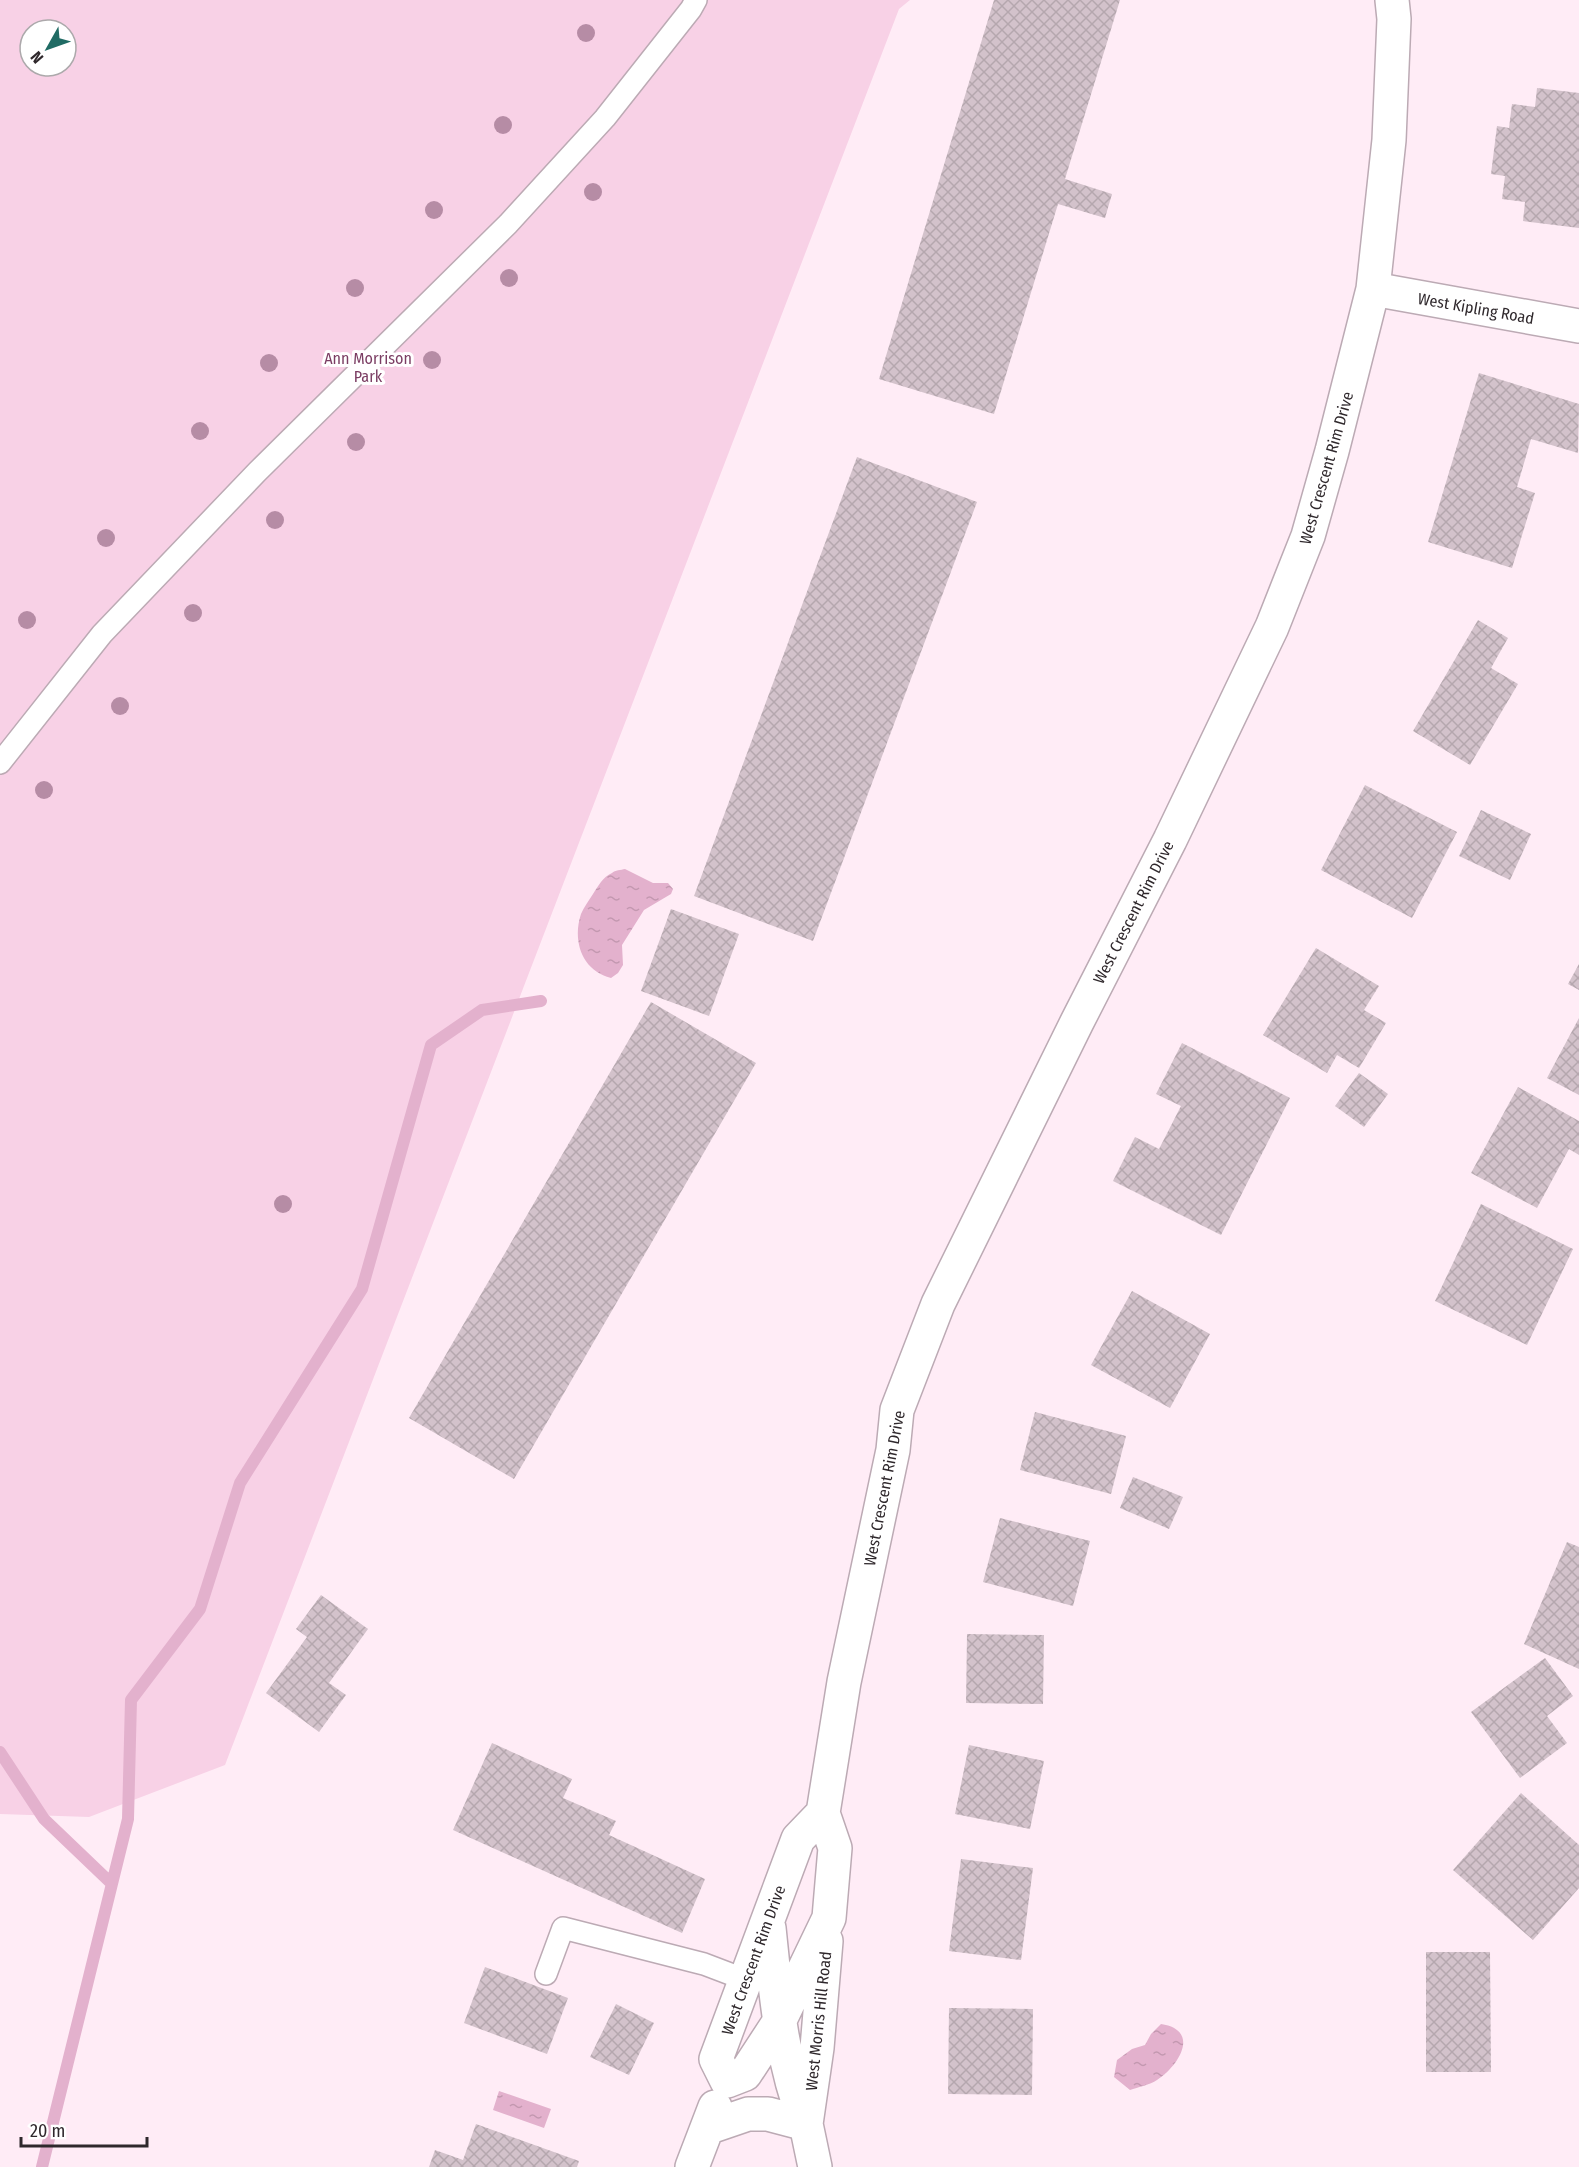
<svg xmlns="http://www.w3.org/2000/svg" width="1579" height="2167" font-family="'Fira Sans Condensed',sans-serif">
<defs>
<pattern id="water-ripples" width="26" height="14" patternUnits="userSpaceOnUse" patternTransform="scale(1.5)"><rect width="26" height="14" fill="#e3b1cd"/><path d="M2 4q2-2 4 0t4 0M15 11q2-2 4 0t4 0" fill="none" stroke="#c398b0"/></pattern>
<pattern id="building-cross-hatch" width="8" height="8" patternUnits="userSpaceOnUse" patternTransform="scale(1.5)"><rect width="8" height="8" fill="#d3c2cb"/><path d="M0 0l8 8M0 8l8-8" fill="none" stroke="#b5a7ae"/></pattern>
</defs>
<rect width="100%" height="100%" fill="#ffecf6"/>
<path fill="#f8d1e6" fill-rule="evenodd" d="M0 0H910L899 9 225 1765 89 1817 0 1814ZM30 30H66V66H30Z"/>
<path fill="url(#water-ripples)" d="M625 869 653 883H668L673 889 671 894 644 910 622 945 623 965 618 973 611 978C582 971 572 941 581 914 584 907 589 900 593 894 598 886 603 877 612 873 615 870 621 870 625 869Z
M1161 2024C1201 2030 1179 2066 1157 2080 1150 2085 1138 2087 1130 2090L1114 2077 1117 2060 1132 2049 1145 2045 1151 2034Z
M499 2091 551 2109 544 2128 493 2110Z"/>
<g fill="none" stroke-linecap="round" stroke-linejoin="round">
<path stroke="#e3b1cd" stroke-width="12" d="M0 1752 44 1819 112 1884
M42 2167 128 1819 131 1700 200 1609 240 1483 362 1289 431 1045 482 1010 541 1001"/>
</g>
<path fill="url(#building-cross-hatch)" d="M994 0H1120L1065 179 1112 194 1105 218 1058 204 994 414 879 379Z
M1537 88 1579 93V228L1523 221 1525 202 1502 199 1505 176 1491 174 1497 126 1509 128 1512 104 1535 107Z
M1479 373 1579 404 1578 453 1531 439 1517 487 1535 493 1512 568 1428 542Z
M857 457 977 502 813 941 694 896Z
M1478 620 1508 638 1491 668 1518 684 1470 765 1413 731Z
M1365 785 1457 832 1412 918 1321 870Z
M1481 810 1531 834 1510 880 1459 856Z
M671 909 739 934 709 1016 641 991Z
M1316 948 1379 986 1364 1010 1386 1023 1359 1068 1337 1055 1327 1073 1263 1035Z
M1579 964V990L1568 984Z
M651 1002 756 1063 514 1479 409 1418Z
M1579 1018V1095L1547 1078Z
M1182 1043 1290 1098 1221 1235 1113 1181 1135 1137 1159 1149 1181 1106 1156 1094Z
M1359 1073 1388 1094 1364 1127 1335 1106Z
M1518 1087 1579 1121V1155L1569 1149 1537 1208 1471 1173Z
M1481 1204 1573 1249 1527 1345 1435 1301Z
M1132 1291 1210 1334 1170 1408 1091 1365Z
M1035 1412 1126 1436 1111 1494 1020 1470Z
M1133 1477 1183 1497 1169 1529 1120 1508Z
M1000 1518 1090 1541 1073 1606 983 1582Z
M1567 1542 1579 1547V1669L1524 1644Z
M321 1595 368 1629 329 1683 346 1695 319 1732 266 1693 307 1637 296 1629Z
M967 1634 1044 1635 1043 1704 966 1703Z
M1545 1658 1573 1696 1547 1716 1567 1743 1520 1778 1471 1712Z
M492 1743 572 1779 563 1798 616 1821 609 1835 705 1879 682 1933 453 1830Z
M969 1745 1044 1761 1030 1829 955 1814Z
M1521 1793 1579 1845V1888L1533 1940 1453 1870Z
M961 1859 1033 1868 1021 1960 949 1951Z
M1426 1952H1490L1491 2072H1426Z
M485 1967 568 1998 547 2054 464 2023Z
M616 2004 654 2023 629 2075 590 2057Z
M949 2008 1033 2009 1032 2095 948 2094Z
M476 2124 579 2161 577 2167H429L435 2150 463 2160Z"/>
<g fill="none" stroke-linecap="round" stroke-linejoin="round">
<defs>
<path id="service" d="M0 763 102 634 257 472 508 224 605 118 691 9 696 0
M546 1974 563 1928 704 1964 746 1980"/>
<path id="minor" d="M1373 289 1579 326
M823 1813 798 1839 716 2059 727 2081 745 2074 779 2022 829 1918 835 1848 823 1813 844 1682 893 1450 897 1410 938 1304 1077 1022 1170 840 1272 627 1308 536 1332 451 1373 289 1389 140 1394 19 1392 0
M769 1928C776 1995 781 2061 806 2124L817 2048 826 1941
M707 2128 748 2114H768L806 2124 815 2167
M692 2167 715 2107"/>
</defs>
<use href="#service" stroke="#bcaab4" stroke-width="24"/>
<use href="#minor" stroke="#bcaab4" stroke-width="36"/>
<use href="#service" stroke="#fff" stroke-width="21"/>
<use href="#minor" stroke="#fff" stroke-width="33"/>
</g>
<g fill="#b68ca5">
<circle cx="586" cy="33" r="9"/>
<circle cx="503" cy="125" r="9"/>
<circle cx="593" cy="192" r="9"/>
<circle cx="434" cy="210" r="9"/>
<circle cx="509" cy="278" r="9"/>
<circle cx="355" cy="288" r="9"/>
<circle cx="432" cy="360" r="9"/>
<circle cx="269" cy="363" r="9"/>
<circle cx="200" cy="431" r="9"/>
<circle cx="356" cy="442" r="9"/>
<circle cx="275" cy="520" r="9"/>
<circle cx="106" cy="538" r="9"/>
<circle cx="193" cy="613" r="9"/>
<circle cx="27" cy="620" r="9"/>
<circle cx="120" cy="706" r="9"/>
<circle cx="44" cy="790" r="9"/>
<circle cx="283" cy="1204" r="9"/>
</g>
<g text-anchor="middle" stroke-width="6" stroke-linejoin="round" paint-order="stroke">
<g font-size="16" fill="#2f282c" stroke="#fff">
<text transform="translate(1476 308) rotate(10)" y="6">West Kipling Road</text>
<text transform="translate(1326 468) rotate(-74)" y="6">West Crescent Rim Drive</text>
<text transform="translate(1133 912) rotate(-63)" y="6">West Crescent Rim Drive</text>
<text transform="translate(884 1488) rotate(-79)" y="6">West Crescent Rim Drive</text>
<text transform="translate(753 1960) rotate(-70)" y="6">West Crescent Rim Drive</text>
<text transform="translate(818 2021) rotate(-84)" y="6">West Morris Hill Road</text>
</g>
<g font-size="16" fill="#7b3d63" stroke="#fff">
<text x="368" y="364">Ann Morrison<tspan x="368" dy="18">Park</tspan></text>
</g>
</g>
<g transform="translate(48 48) rotate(230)"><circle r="28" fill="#ffffff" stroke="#aca9ab" stroke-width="1.5"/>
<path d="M0-4.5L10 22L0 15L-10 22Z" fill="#206b64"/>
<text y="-9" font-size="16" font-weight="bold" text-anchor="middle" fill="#2f282c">N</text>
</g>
<path d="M21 2137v9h126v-9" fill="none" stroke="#2f282c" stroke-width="3"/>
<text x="30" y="2137" font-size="18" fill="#2f282c" stroke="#ffffff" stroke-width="4.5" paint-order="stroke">20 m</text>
</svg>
